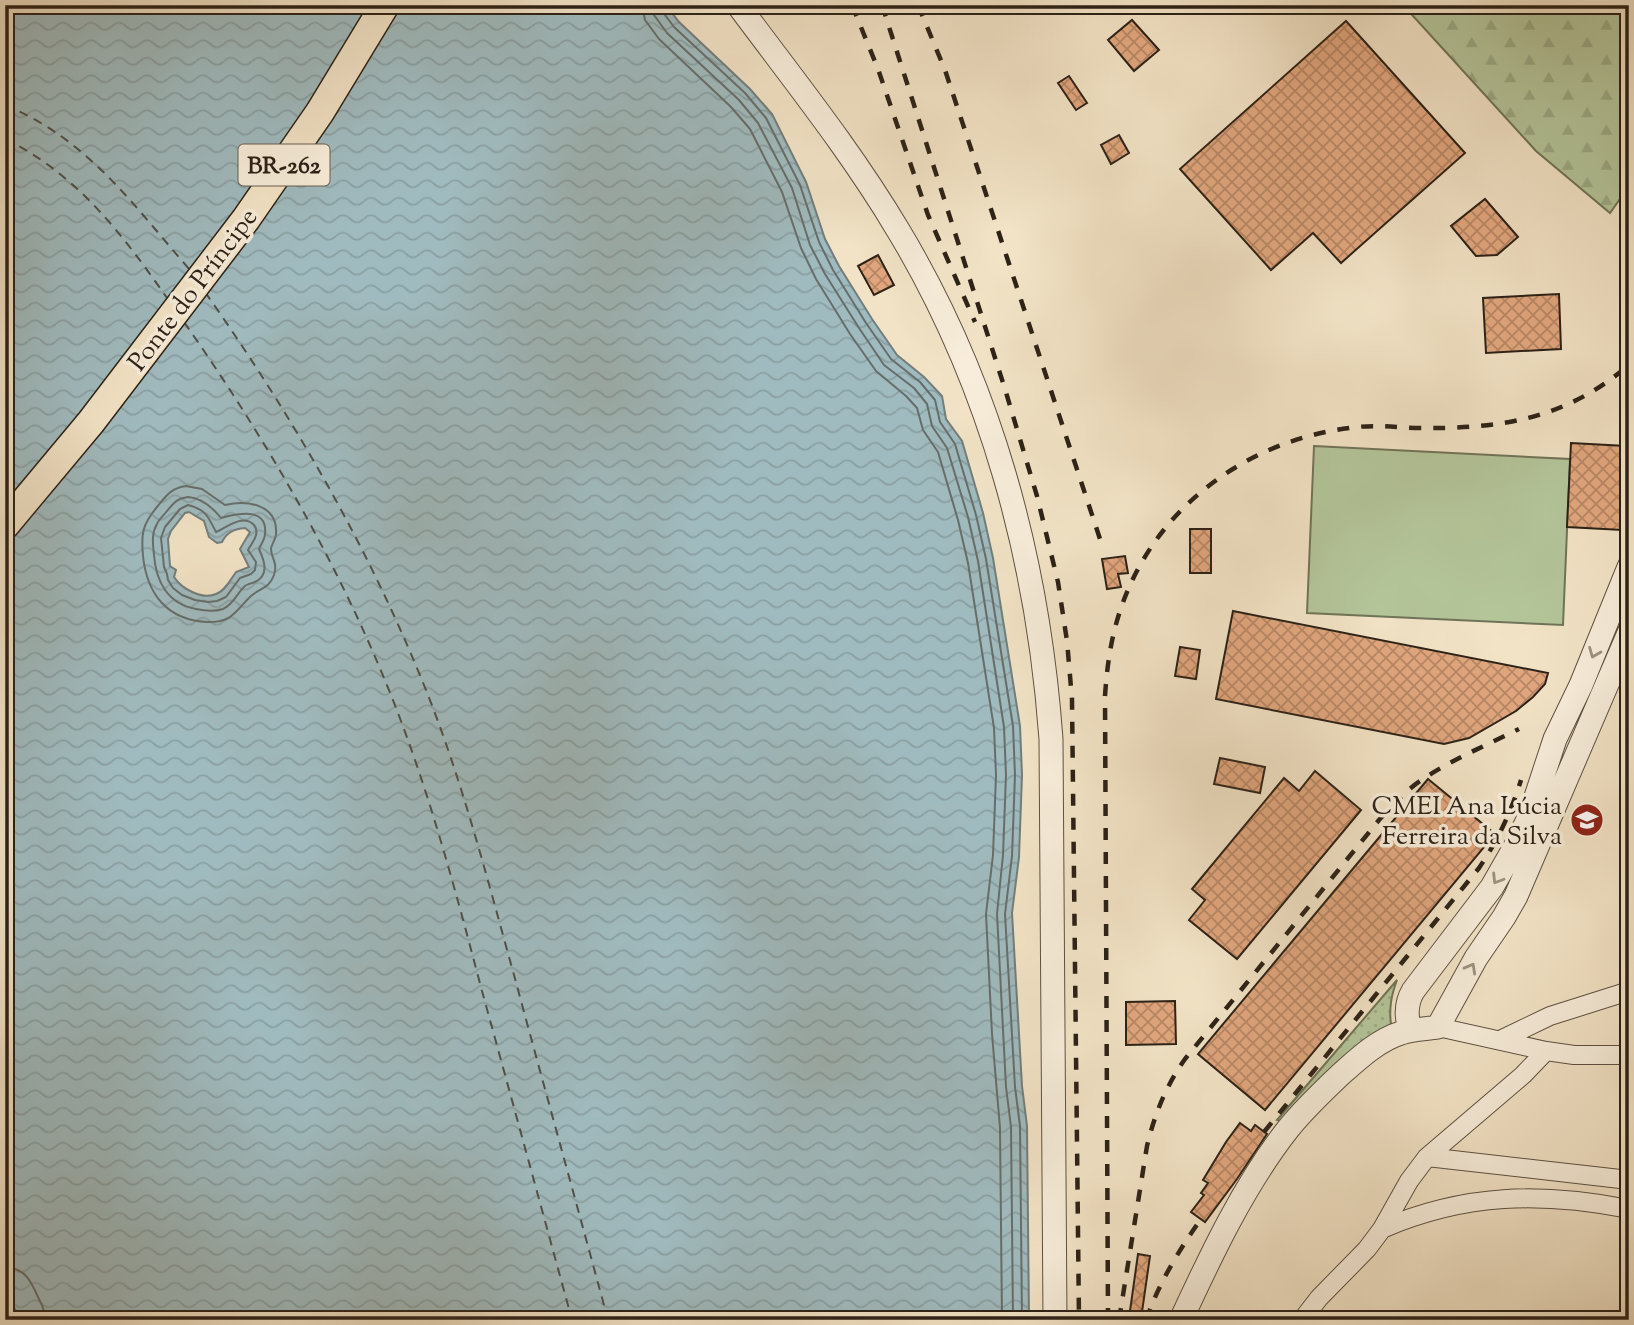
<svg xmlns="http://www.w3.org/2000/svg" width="1634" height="1325" font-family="'Sorts Mill Goudy',serif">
<defs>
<pattern id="forest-firs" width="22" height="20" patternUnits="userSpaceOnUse" patternTransform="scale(1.75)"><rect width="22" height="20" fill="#b4c59a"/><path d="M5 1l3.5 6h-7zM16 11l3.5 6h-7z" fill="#9ba984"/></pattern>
<pattern id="park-dots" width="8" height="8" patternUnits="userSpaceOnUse" patternTransform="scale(1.75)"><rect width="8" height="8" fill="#b4c59a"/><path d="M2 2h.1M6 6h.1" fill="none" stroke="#9ba984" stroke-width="1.8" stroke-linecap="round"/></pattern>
<pattern id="water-waves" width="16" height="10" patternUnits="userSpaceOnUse" patternTransform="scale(1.75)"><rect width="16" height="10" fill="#a0bbbf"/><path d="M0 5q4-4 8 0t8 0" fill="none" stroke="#8aa0a3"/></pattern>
<pattern id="building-cross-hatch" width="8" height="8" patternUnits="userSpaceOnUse" patternTransform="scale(1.75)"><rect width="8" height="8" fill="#e1a67d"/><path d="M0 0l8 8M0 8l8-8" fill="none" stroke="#b78765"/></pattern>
</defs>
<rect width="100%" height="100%" fill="#f2e3c6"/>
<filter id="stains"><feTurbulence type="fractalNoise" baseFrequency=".00286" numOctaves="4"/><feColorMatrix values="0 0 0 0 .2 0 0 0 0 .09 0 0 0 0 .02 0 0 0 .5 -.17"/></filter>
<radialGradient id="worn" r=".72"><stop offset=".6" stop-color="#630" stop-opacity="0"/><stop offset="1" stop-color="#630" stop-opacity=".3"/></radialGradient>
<path fill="#b4c59a" stroke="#707458" stroke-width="2" d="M1314 446 1570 459 1563 625 1307 613Z"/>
<path fill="url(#forest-firs)" stroke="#707458" stroke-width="2" d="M1403 5H1628L1629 186 1610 213 1536 151Z"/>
<path fill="url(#park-dots)" stroke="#707458" stroke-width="2" d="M1397 980C1391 996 1389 1008 1391 1025L1281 1121 1277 1120Z
M5 1288 20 1320H5Z"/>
<path fill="url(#water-waves)" stroke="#727e7c" stroke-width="2" fill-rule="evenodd" d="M5 5H666L679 22 750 89 772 114 806 182 825 239 839 266 872 319 897 355 924 377 942 396 946 419 962 441 983 513 993 558 1020 726 1022 775 1019 857 1012 913 1022 1086 1027 1126 1029 1320H20L5 1288ZM189 512 204 521 209 537 217 543 222 542C227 532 234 529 245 528L250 532 240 549 249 567 236 572C231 579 225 591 216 594 202 600 182 589 174 577L176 570 170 566 168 539 171 531 185 513Z"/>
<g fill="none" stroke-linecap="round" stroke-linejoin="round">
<path stroke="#666e6b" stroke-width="2" d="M642 5 645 20 659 39 731 107 750 129 782 192 801 248 816 279 850 334 876 371 906 396 917 408 923 430 938 452 958 520 968 563 994 728 996 775 993 855 986 914 992 1034 1000 1128 1002 1320
M652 5 654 15 667 33 739 100 758 123 792 188 810 245 825 274 859 328 884 365 914 388 927 404 932 426 947 448 968 517 978 561 1004 727 1006 775 1003 855 997 914 1006 1087 1011 1127 1013 1320
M661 5 662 11 674 27 745 93 766 118 800 185 819 242 833 270 866 323 891 359 920 382 935 400 940 422 955 444 976 515 986 559 1013 726 1015 775 1012 856 1005 914 1015 1087 1020 1126 1022 1320
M186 486 202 489 225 505C247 500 278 504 276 534 276 539 271 545 271 549 271 558 278 562 274 575 269 589 260 588 251 596 236 610 233 623 207 622 167 620 147 594 143 556 141 534 142 525 157 507 166 496 171 488 186 486Z
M188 497C202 498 213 508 221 518 236 514 268 506 265 534 265 539 261 544 259 549 264 560 270 575 255 582 253 583 247 584 245 586 237 593 234 604 223 609 214 612 205 611 196 609 168 604 156 582 154 555 153 544 151 534 157 524 159 519 164 515 167 511 174 503 177 498 188 497Z
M188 505C207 510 208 517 216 532 226 528 242 514 253 524 257 528 257 531 256 535 255 540 250 546 248 550L256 562 255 570 251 574 240 578 226 597 217 601 208 602 195 600 182 595 173 588 168 580 167 574 164 567 161 538 165 527 180 509Z
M5 1267C25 1268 31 1281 38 1297 42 1305 45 1311 45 1320"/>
<path stroke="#4f5049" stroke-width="2" stroke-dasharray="9 7" stroke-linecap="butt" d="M5 105C89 140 133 205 190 270
M5 139C76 173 123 235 167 298
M205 292C296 421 376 560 433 708 466 795 489 885 514 975 545 1090 577 1205 608 1320
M184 322C271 446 348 580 401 721 434 809 458 900 482 991 512 1100 542 1210 572 1320"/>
</g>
<path fill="url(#building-cross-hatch)" stroke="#2c2217" stroke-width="2" d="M1132 20 1159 50 1134 71 1108 40Z
M1346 21 1465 153 1341 263 1313 233 1271 270 1180 169Z
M1069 76 1087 103 1076 110 1058 83Z
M1119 135 1129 153 1111 164 1101 145Z
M1485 199 1518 237 1497 255 1476 256 1451 226Z
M878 255 894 285 874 295 858 266Z
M1559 294 1561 349 1486 353 1483 298Z
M1571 443 1626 446 1622 530 1567 527Z
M1190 529H1211V573H1190Z
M1125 556 1128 573 1118 574 1121 587 1107 589 1102 559Z
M1233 611 1548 673 1545 684 1533 697 1516 711 1469 738 1444 744 1216 699Z
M1180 647 1200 650 1196 679 1175 676Z
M1220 758 1265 767 1260 793 1214 784Z
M1315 771 1361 810 1237 959 1189 920 1205 900 1192 889 1284 778 1299 791Z
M1428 779 1495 834 1265 1110 1198 1054Z
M1175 1001 1176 1044 1126 1045V1002Z
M1240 1123 1251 1131 1255 1125 1267 1134 1237 1179 1205 1222 1191 1212 1204 1195 1201 1193 1208 1183 1203 1180 1226 1142Z
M1138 1254 1150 1256 1141 1319 1129 1318Z"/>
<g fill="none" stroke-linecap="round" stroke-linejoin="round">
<defs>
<path id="minor" d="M1438 1027 1546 1051 1574 1055H1629
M1500 1040 1550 1016 1629 991
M1427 1157 1629 1180
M1382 1229C1465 1193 1541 1192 1629 1209
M1302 1320 1319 1298 1367 1249 1382 1229 1409 1181 1427 1157 1523 1075 1546 1051"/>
<path id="tertiary" d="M738 5C793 79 851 151 898 230 991 384 1038 560 1051 739L1055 1320
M1410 1030C1406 1017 1406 1003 1413 991L1492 887 1516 845 1530 815 1555 739 1581 685 1629 567
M1181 1320C1211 1255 1244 1185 1288 1129 1304 1109 1322 1092 1340 1075 1358 1059 1378 1040 1401 1033 1413 1029 1426 1029 1438 1027L1476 958 1504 917 1516 896 1629 633"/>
<path id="primary" d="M5 525 91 422 246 219 320 112 385 5"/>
</defs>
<use href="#minor" stroke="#5e5243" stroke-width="20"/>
<use href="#tertiary" stroke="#5e5243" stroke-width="25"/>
<use href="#primary" stroke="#2c2217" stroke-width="31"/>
<use href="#minor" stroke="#f7edda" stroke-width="18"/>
<use href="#tertiary" stroke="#f7edda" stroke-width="23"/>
<use href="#primary" stroke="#f2e3c6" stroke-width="28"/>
<path stroke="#2c2217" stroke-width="4.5" stroke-dasharray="12 12" stroke-linecap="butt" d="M852 5 878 69 928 215 975 322
M882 5 1005 389 1037 496 1058 582 1067 641 1072 699 1079 1320
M918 5 945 70 1103 548
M1264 1132 1479 868C1498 840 1511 812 1521 780
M1108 1320 1105 696C1107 666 1111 637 1121 608 1156 505 1251 438 1357 427 1376 425 1395 427 1415 428 1498 429 1563 421 1629 365
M1119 1320 1147 1146C1155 1113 1166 1086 1185 1059L1379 820C1393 805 1406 790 1423 779 1453 759 1487 745 1519 729
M1146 1320C1159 1283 1179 1250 1201 1219"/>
</g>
<defs><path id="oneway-chevron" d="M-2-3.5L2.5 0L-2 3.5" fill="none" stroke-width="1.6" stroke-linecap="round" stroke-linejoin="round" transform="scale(1.75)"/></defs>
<g stroke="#9c9282">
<use href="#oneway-chevron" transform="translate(1594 653) rotate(112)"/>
<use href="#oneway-chevron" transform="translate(1497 879) rotate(122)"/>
<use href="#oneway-chevron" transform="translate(1471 968) rotate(-61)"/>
</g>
<defs>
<symbol id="school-disc" viewBox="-11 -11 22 22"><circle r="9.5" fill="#8f2418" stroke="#f7edda"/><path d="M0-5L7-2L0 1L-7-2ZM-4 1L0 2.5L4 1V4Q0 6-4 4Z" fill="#fff"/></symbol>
</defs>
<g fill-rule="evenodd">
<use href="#school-disc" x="1568" y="801" width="38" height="38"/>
</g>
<g text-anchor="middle" stroke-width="7" stroke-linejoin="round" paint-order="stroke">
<rect fill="#f7edda" stroke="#695f52" stroke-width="2" x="238.5" y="144.5" width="91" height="41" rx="5"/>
<g font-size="24" font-weight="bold" fill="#2c2217">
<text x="284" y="173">BR-262</text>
</g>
<g font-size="26" fill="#2c2217" stroke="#f7edda">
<text transform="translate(192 289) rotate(-53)" y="9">Ponte do Príncipe</text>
</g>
<g font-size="26" fill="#2c2217" stroke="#f7edda" text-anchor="end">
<text x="1562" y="814">CMEI Ana Lúcia<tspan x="1562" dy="30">Ferreira da Silva</tspan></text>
</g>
</g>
<rect width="1634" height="1325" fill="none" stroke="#f2e3c6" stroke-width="28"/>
<rect x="7" y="7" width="1620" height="1311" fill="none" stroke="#2c2217" stroke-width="3.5"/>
<rect x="14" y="14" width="1606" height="1297" fill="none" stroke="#2c2217" stroke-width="2"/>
<rect width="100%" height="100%" filter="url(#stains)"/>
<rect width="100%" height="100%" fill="url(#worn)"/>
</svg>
